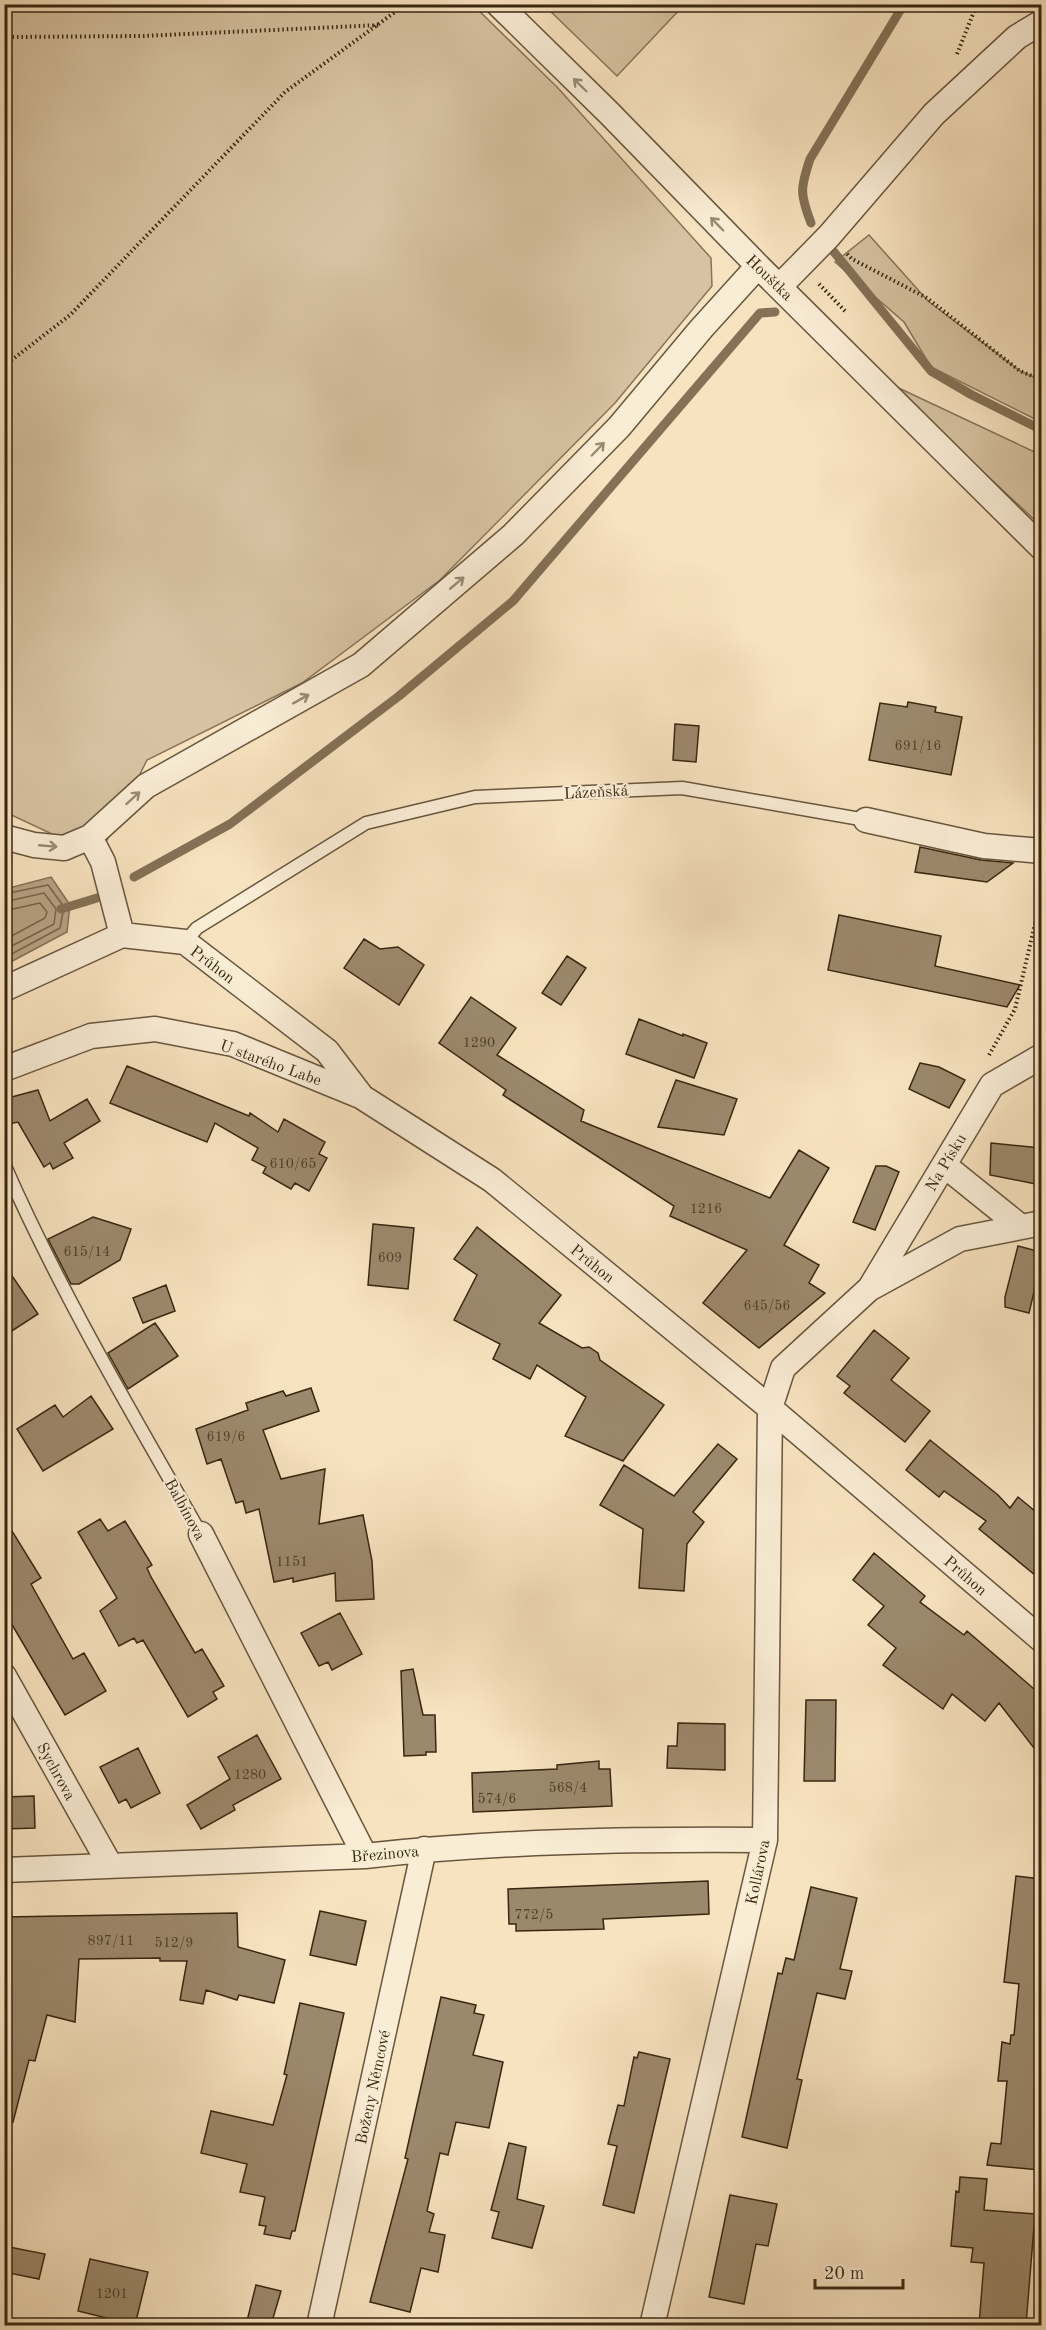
<svg xmlns="http://www.w3.org/2000/svg" width="1046" height="2330" font-family="'Old Standard TT',serif">
<rect width="100%" height="100%" fill="#f8e3c0"/>
<filter id="stains"><feTurbulence type="fractalNoise" baseFrequency=".00333" numOctaves="4"/><feColorMatrix values="0 0 0 0 .2 0 0 0 0 .09 0 0 0 0 .02 0 0 0 .5 -.17"/></filter>
<radialGradient id="worn" r=".72"><stop offset=".6" stop-color="#630" stop-opacity="0"/><stop offset="1" stop-color="#630" stop-opacity=".3"/></radialGradient>
<path fill="#d7c3a2" stroke="#887559" stroke-width="1.5" d="M5 5H473L557 87 711 258 712 286 615 403 440 580 302 683 147 760 99 856 5 812Z
M544 5H684L617 76Z
M869 235 928 301 1020 371 1041 380V422L931 367 904 322 835 262Z
M888 383 1041 455V526Z"/>
<path fill="#b7a384" stroke="#847156" stroke-width="1.5" d="M51 877 70 905 67 932 5 965V889Z"/>
<g fill="none" stroke-linecap="round" stroke-linejoin="round">
<path stroke="#78654a" stroke-width="1.5" d="M4 894 48 885 64 907 60 928 4 958
M4 902 44 893 56 909 54 924 4 950
M4 911 40 903 47 912 45 918 4 940"/>
<path stroke="#847156" stroke-width="9" d="M811 223C800 194 800 189 810 159L904 4
M834 252 931 371 972 395 1042 430
M134 877 230 824 399 696 513 601 760 313 775 312
M61 909 97 898"/>
</g>
<path fill="#9c896c" stroke="#382710" stroke-width="1.5" d="M908 702 936 707 935 712 962 717 951 775 869 760 880 703 907 707Z
M675 724 699 726 696 762 673 760Z
M920 847 981 860 1013 863 987 882 915 872Z
M839 915 941 936 935 966 1020 985 1007 1007 828 970Z
M364 939 380 949 398 947 424 965 399 1005 344 968Z
M567 956 586 968 561 1005 542 993Z
M471 997 516 1028 497 1055 584 1110 581 1121 770 1198 799 1150 829 1168 784 1245 819 1265 809 1283 825 1293 759 1348 703 1303 747 1250 670 1216 674 1206 503 1095 506 1090 439 1043Z
M639 1019 683 1036V1034L707 1043 694 1078 626 1054Z
M920 1063 939 1067 965 1080 949 1108 909 1089Z
M127 1066 249 1116 250 1113 278 1132 284 1119 325 1142 319 1154 327 1158 309 1191 295 1183 291 1189 263 1173 266 1167 252 1160 258 1148 215 1123 207 1142 110 1103Z
M676 1080 737 1099 724 1135 658 1127Z
M38 1090 50 1121 87 1099 100 1121 64 1143 73 1158 53 1169 50 1163 44 1167 18 1122 4 1125V1099Z
M991 1143 1041 1148V1185L990 1175Z
M876 1166H886L899 1172 875 1230 853 1222Z
M93 1217 131 1229 120 1260 79 1284H71L48 1239Z
M373 1224 414 1228 408 1289 368 1285Z
M477 1227 561 1295 539 1323 582 1348 589 1347 598 1353 600 1360 664 1405 623 1461 565 1436 586 1397 537 1365 530 1379 493 1359 500 1344 454 1320 477 1275 454 1259Z
M1018 1246 1041 1252V1262L1029 1313 1005 1307V1297Z
M4 1264 38 1314 4 1336Z
M166 1285 175 1311 143 1323 133 1298Z
M155 1323 178 1356 128 1389 108 1353Z
M874 1330 909 1358 891 1380 930 1411 905 1442 844 1393 850 1386 837 1376Z
M311 1388 319 1411 263 1430 281 1479 325 1469 319 1524 363 1515 372 1561 374 1599 336 1601 335 1573 293 1582V1578L274 1582 259 1509 246 1513 243 1501 236 1503 221 1459 207 1464 196 1429 248 1410 246 1403 283 1391 286 1396Z
M91 1396 113 1429 43 1471 17 1429 55 1405 63 1417Z
M930 1440 998 1495 1010 1508 1018 1497 1041 1516V1580L979 1529 986 1521 944 1491 939 1497 906 1470Z
M718 1444 737 1459 693 1512 704 1522 687 1544 684 1591 639 1588 643 1529 600 1505 624 1465 674 1496Z
M4 1518 41 1578 31 1584 73 1659 84 1653 106 1691 65 1715 4 1611Z
M100 1519 108 1531 125 1521 152 1565 147 1568 151 1577 195 1653 202 1649 224 1686 213 1692 217 1699 188 1717 143 1640 137 1643 134 1638 119 1646 100 1611 117 1598 78 1532Z
M874 1553 925 1596 920 1602 964 1635 967 1631 1041 1695V1757L999 1703 985 1721 952 1694 943 1709 883 1665 896 1648 868 1625 884 1606 853 1580Z
M340 1613 362 1654 332 1670 328 1662 319 1666 301 1633Z
M413 1669 423 1715H435L436 1752H426V1755L404 1756 401 1671Z
M806 1700H836L835 1781H804Z
M678 1723 725 1724V1770L667 1768 668 1746H677Z
M257 1735 281 1779 233 1805 235 1810 201 1829 187 1805 230 1779 218 1757Z
M138 1748 160 1793 131 1808 126 1799 119 1803 100 1767Z
M599 1761V1769H610L612 1806 473 1812 472 1773 557 1769V1765Z
M34 1796 35 1828 4 1829V1797Z
M1016 1876 1041 1879V2145L1040 2170 987 2165 991 2143 1001 2144 1007 2081H998L1002 2042 1010 2044 1011 2035H1014L1019 1984 1004 1982Z
M708 1881 709 1914 603 1919 604 1929 516 1931V1924H509L508 1889Z
M811 1887 857 1898 840 1969 852 1971 845 1999 817 1993 797 2079 802 2080 787 2148 742 2137 778 1973 782 1974 786 1958 794 1960Z
M320 1911 366 1921 356 1965 310 1955Z
M237 1913 238 1947 285 1960 274 2003 239 1995 237 2000 206 1990 203 2004 180 2000 187 1961H160V1958L79 1959 75 2022 47 2015 35 2061 29 2060 13 2122 4 2120V1917Z
M441 1997 476 2005 474 2013 484 2015 473 2055 503 2062 489 2128 456 2122 448 2155 440 2153 427 2211 434 2214 429 2232 445 2235 438 2272 421 2268 410 2312 370 2302 408 2159 405 2158Z
M300 2003 344 2013 295 2231H292L290 2239 264 2234 266 2226 259 2225 265 2197 240 2192 247 2164 201 2153 211 2111 273 2125 287 2075 284 2074Z
M639 2052 670 2059 634 2213 603 2205 617 2146 608 2144 618 2105 624 2106 634 2057 637 2058Z
M509 2143 526 2147 517 2199 544 2206 532 2248 492 2238 499 2212 491 2210Z
M960 2177 987 2179 984 2210 1035 2214 1026 2325H979L984 2263 971 2262 973 2248 951 2246 956 2191 959 2192Z
M730 2195 777 2204 768 2246 756 2244 744 2304 709 2297Z
M4 2246 45 2254 39 2279 4 2272Z
M90 2259 148 2272 135 2325 78 2311Z
M256 2285 281 2291 271 2325 247 2321Z"/>
<g fill="none" stroke-linecap="round" stroke-linejoin="round">
<defs>
<path id="service" d="M185 942 197 928 366 823 475 797 682 788 866 820
M4 1164C60 1292 132 1413 201 1534"/>
<path id="minor" d="M498 4 609 113 758 266 1042 548
M780 286 829 236 934 114 1017 37 1042 22
M866 820 984 846 1042 851
M4 837 34 845 64 848 90 837 146 786 361 665 513 535 619 427 701 329 758 266
M90 837 103 862 122 935
M122 935 185 942 327 1051 362 1097 492 1180 770 1408 1042 1640
M4 989 122 935
M4 1069 91 1036 155 1029 233 1044 360 1096
M944 1165 1021 1227
M870 1288 992 1085 1042 1056
M201 1534 365 1856
M4 1676 110 1865
M4 1870 365 1856C498 1841 632 1839 765 1840
M319 2326 424 1849
M652 2326 765 1840 770 1408 783 1368 869 1289 960 1239 1042 1223"/>
</defs>
<use href="#service" stroke="#68563c" stroke-width="15"/>
<use href="#minor" stroke="#68563c" stroke-width="27"/>
<path stroke="#382710" stroke-width="4" stroke-dasharray="1.5 3" stroke-linecap="butt" d="M4 34 12 37 142 36 381 25
M957 54 977 4
M847 254 852 259 927 298 1020 371 1042 380
M819 284 845 311
M4 366 70 315 285 92 406 4
M989 1055 1015 1009 1042 894"/>
<use href="#service" stroke="#faedd6" stroke-width="12"/>
<use href="#minor" stroke="#faedd6" stroke-width="24"/>
</g>
<defs><path id="oneway-shaft" d="M-6 0H5M1.5-3L5.5 0L1.5 3" fill="none" stroke-width="1.6" stroke-linecap="round" stroke-linejoin="round" transform="scale(1.5)"/></defs>
<g stroke="#998a73">
<use href="#oneway-shaft" transform="translate(580 85) rotate(-136)"/>
<use href="#oneway-shaft" transform="translate(717 224) rotate(-134)"/>
<use href="#oneway-shaft" transform="translate(598 449) rotate(-46)"/>
<use href="#oneway-shaft" transform="translate(457 583) rotate(-40)"/>
<use href="#oneway-shaft" transform="translate(301 699) rotate(-29)"/>
<use href="#oneway-shaft" transform="translate(133 798) rotate(-42)"/>
<use href="#oneway-shaft" transform="translate(48 846) rotate(5)"/>
</g>
<g text-anchor="middle" stroke-width="4.5" stroke-linejoin="round" paint-order="stroke">
<g font-size="14" fill="#514027">
<text x="918" y="750">691/16</text>
<text x="479" y="1047">1290</text>
<text x="293" y="1168">610/65</text>
<text x="706" y="1213">1216</text>
<text x="87" y="1256">615/14</text>
<text x="390" y="1262">609</text>
<text x="767" y="1310">645/56</text>
<text x="226" y="1441">619/6</text>
<text x="292" y="1566">1151</text>
<text x="250" y="1779">1280</text>
<text x="568" y="1792">568/4</text>
<text x="497" y="1803">574/6</text>
<text x="534" y="1919">772/5</text>
<text x="111" y="1945">897/11</text>
<text x="174" y="1947">512/9</text>
<text x="112" y="2298">1201</text>
</g>
<g font-size="16" fill="#382710" stroke="#faedd6">
<text transform="translate(770 277) rotate(44)" y="6">Houštka</text>
<text transform="translate(596 791) rotate(-3)" y="6">Lázeňská</text>
<text transform="translate(213 964) rotate(37)" y="6">Průhon</text>
<text transform="translate(271 1062) rotate(20)" y="6">U starého Labe</text>
<text transform="translate(945 1162) rotate(-59)" y="6">Na Písku</text>
<text transform="translate(593 1263) rotate(39)" y="6">Průhon</text>
<text transform="translate(186 1509) rotate(61)" y="6">Balbínova</text>
<text transform="translate(966 1575) rotate(41)" y="6">Průhon</text>
<text transform="translate(57 1771) rotate(61)" y="6">Sychrova</text>
<text transform="translate(385 1853) rotate(-5)" y="6">Březinova</text>
<text transform="translate(757 1872) rotate(-78)" y="6">Kollárova</text>
<text transform="translate(372 2087) rotate(-78)" y="6">Boženy Němcové</text>
</g>
</g>
<rect width="1046" height="2330" fill="none" stroke="#f8e3c0" stroke-width="24"/>
<rect x="6" y="6" width="1034" height="2318" fill="none" stroke="#382710" stroke-width="3"/>
<rect x="12" y="12" width="1022" height="2306" fill="none" stroke="#382710" stroke-width="1.5"/>
<path d="M815 2279v9h88v-9" fill="none" stroke="#382710" stroke-width="3"/>
<text x="824" y="2279" font-size="18" fill="#382710" stroke="#faedd6" stroke-width="4.5" paint-order="stroke">20 m</text>
<rect width="100%" height="100%" filter="url(#stains)"/>
<rect width="100%" height="100%" fill="url(#worn)"/>
</svg>
